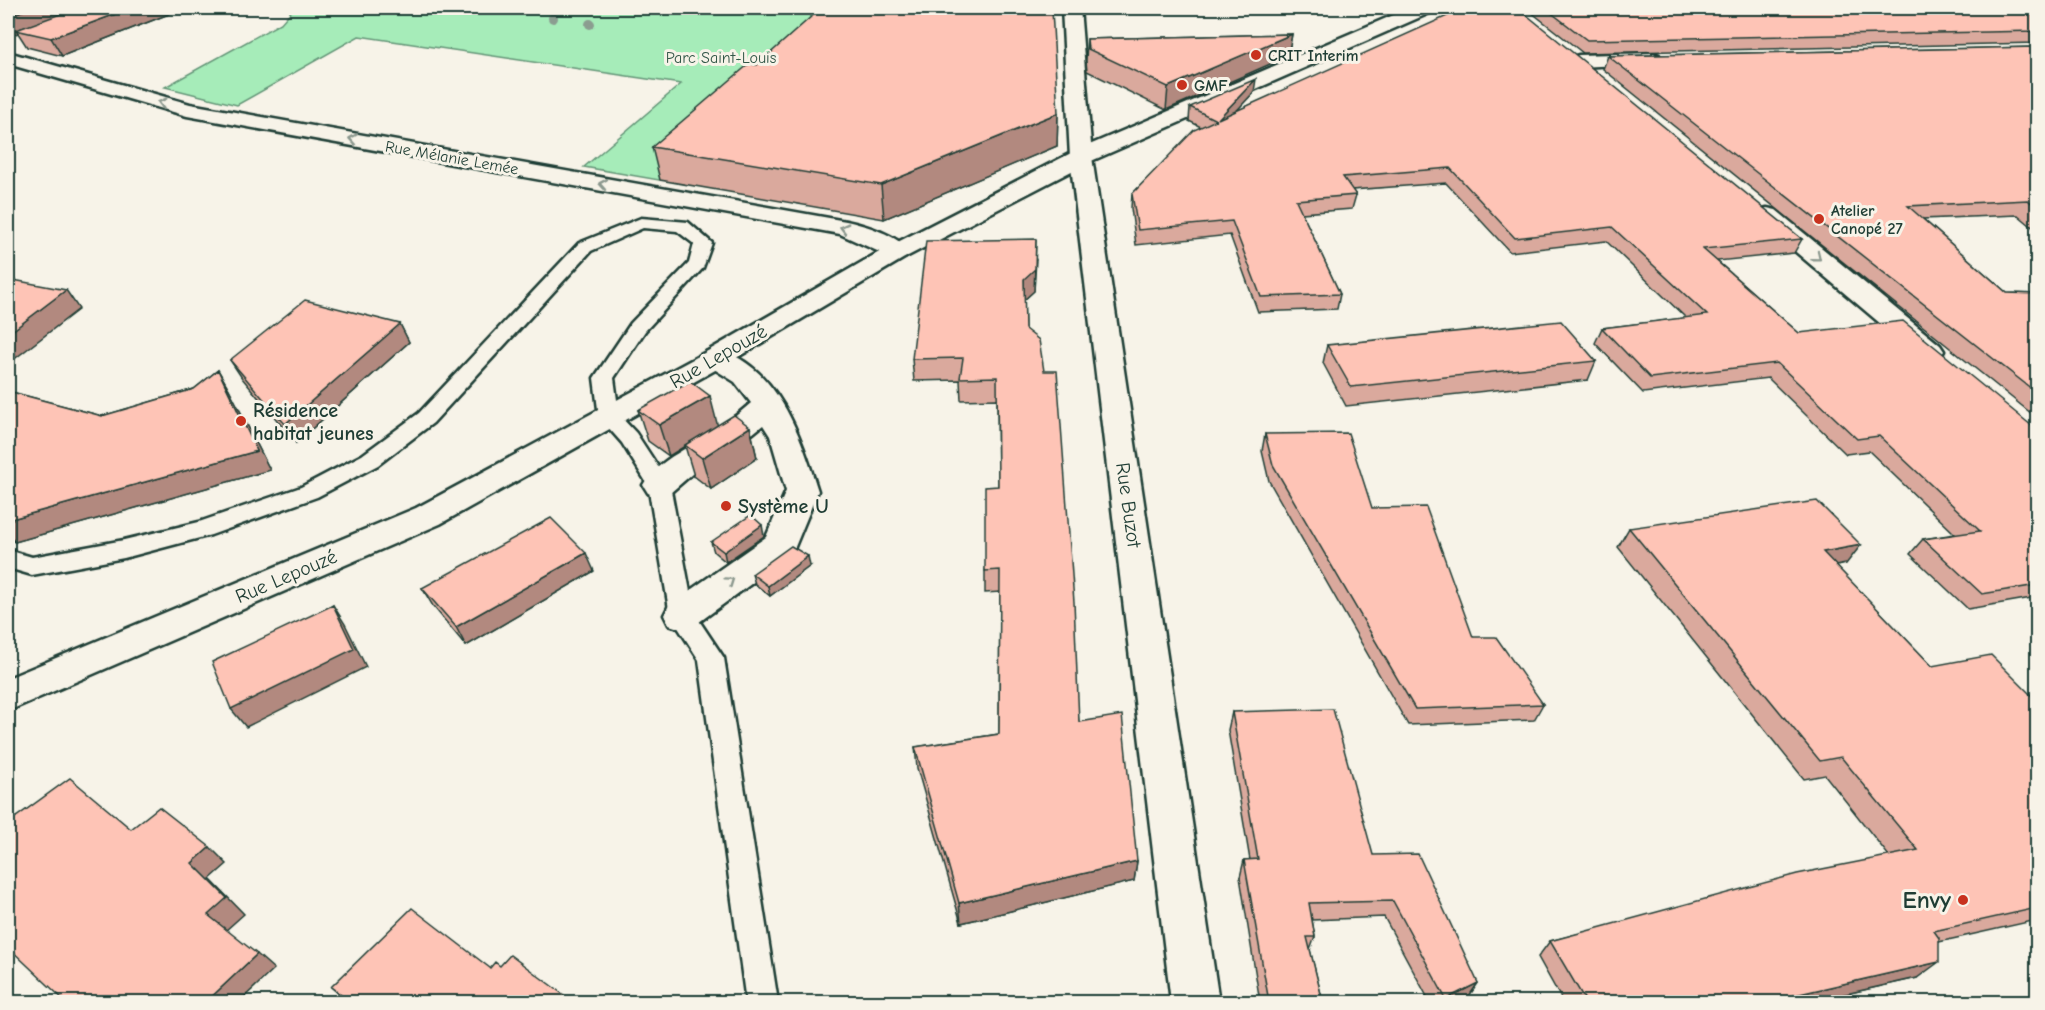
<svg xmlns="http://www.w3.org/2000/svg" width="2045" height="1010" font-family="'Comic Neue',sans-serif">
<rect width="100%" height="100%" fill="#f7f3e8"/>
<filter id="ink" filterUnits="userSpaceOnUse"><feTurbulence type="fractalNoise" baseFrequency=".0167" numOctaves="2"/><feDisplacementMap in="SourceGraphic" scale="12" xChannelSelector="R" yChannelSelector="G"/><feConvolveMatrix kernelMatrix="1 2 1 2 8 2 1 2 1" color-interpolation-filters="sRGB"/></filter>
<g filter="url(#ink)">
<path fill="#a6ecb9" stroke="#629476" stroke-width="1.5" d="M294 8H1044L1047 36 840 13 659 180 584 167 681 84 359 36 237 105 165 87 281 23Z"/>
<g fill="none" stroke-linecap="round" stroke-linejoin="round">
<defs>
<path id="service" d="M641 218 688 222 712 243 703 268 645 331 614 378 619 415 636 433 670 485 694 613 724 658 778 1002H746L699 660 670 615 648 485 622 443 599 417 594 378 631 323 689 263 694 244 677 231 643 228 591 251 433 423 378 465 317 497 211 535 124 558 32 575 8 568V550L32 557 124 540 199 522 301 487 362 455 419 413 579 243Z"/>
<path id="minor" d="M1062 8H1080L1092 157 1219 1002H1171L1070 157Z
M8 52 190 104 846 221C865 225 898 235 910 252L906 257 897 260 840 234 187 116 8 64Z
M1652 53 1659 55 1662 59 1659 63 1579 67 1572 65 1569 61 1572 57 1579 55Z
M1767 208 1776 210 1940 345 1944 351 1940 357 1930 360 1920 357 1758 220 1755 215 1758 210Z
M716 349C778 365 801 437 818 491L792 554 695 625 682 629 669 625 664 615 669 605 766 537 786 491 770 436 763 425 741 443 692 474 670 493 659 496 648 493 643 485C659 458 693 446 718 430 729 422 740 412 751 403L735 382 706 364 702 358 706 352Z"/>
<path id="secondary" d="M1410 8H1434L1432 12 1089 162 906 257 726 364 440 524 8 711V678L416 508 706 352 888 247 1073 152Z"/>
</defs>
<use href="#service" stroke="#1f3d34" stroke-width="5"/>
<use href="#minor" stroke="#1f3d34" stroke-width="5"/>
<use href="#secondary" stroke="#1f3d34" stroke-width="5"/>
<use href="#service" fill="#f7f3e8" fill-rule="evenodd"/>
<use href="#minor" fill="#f7f3e8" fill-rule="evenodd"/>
<use href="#secondary" fill="#f7f3e8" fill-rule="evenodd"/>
</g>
<g fill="#8b9d90">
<circle cx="553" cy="18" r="5"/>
<circle cx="590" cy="24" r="5"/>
</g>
<path fill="#daa99d" stroke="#1f3d34" stroke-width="1.5" d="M8 8H184L62 56 27 47 18 33 8 37Z
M1526 8H2037V43L1583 53Z
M1292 34 1288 56 1166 110 1087 71 1086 61 1087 39Z
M2037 47V231L2018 215 1923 219 2007 293 2037 294V418L1603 69 1608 56Z
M1254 92 1237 110 1802 239 1794 253 1717 261 1799 333 2037 430V597L1968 609 1910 554 1923 539 1955 534 1869 451 1846 454 1768 378 1643 393 1595 343 1602 328 1686 318 1606 241 1510 252 1446 183 1352 190 1356 195 1352 209 1302 213 1340 294 1337 309 1258 312 1230 235 1136 245 1131 208 1132 194 1201 127 1189 121 1190 107Z
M1058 113 1057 146 884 219 660 180 652 147Z
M1036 260 1034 291 1024 300 1025 329 1079 722 1137 861 1134 881 961 923 917 768 915 747 999 734 1000 592 985 593V571L998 486 997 399 961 400 960 380 914 381 912 359Z
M400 324 409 342 296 443 242 378 230 360Z
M1327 345 1596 361 1588 380 1346 406 1323 363Z
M218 370 229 389 270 470 15 542 8 540V391L102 416 194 389Z
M638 410 717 425 750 427 757 458 711 489 694 476 685 446 669 456 648 441Z
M1265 434 1372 508 1473 637 1543 704 1534 720 1408 725 1269 481 1262 451Z
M1629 528 1846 564 1836 566 1932 666 2037 701V920L1939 942 1917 978 1810 1002H1563L1538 957 1550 941 1889 856 1825 775 1804 779 1618 547Z
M764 536 726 562 714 552 711 542Z
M810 566 770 596 755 584 752 574Z
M594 571 466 646 433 606 422 588Z
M1232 712 1373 855 1478 983 1467 999 1460 1002H1430L1384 917 1312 920 1315 937 1310 950 1323 1002H1260L1240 877 1244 860H1250L1228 730Z
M500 966 573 1002H348L331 987 490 968Z"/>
<path fill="#b2897f" stroke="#1f3d34" stroke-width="1.5" d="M30 8H85L16 30 18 33 8 37V16Z
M132 8H184L62 56 51 38Z
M1292 34 1288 56 1166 110 1168 87Z
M1256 79 1254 92 1216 133 1218 119Z
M1058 113 1057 146 884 219 881 185Z
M1036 239 1034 291 1024 300V279Z
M66 290 79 309 8 364V334Z
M400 324 409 342 296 443 285 424Z
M218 370 229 389 270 470 15 542 8 534V520L257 451Z
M710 396 718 427 685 445V446L669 456 659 425Z
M750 427 757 458 711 489 702 458Z
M762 525 764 536 726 562 724 552Z
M1861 545 1846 564 1809 571 1823 552Z
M586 553 594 571 466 646 456 627Z
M808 556 810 566 770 596 768 586Z
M333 605 345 624 366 667 246 727 231 709Z
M210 847 227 864 210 879 244 914 225 931 208 915 192 863Z
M1137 861 1134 881 961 923 959 903Z
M257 954 274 969 239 1002H206Z
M1939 962 1917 978 1810 1002H1764Z
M1478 983 1467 999 1460 1002H1444L1446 999Z"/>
<path fill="#fec4b6" stroke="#1f3d34" stroke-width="1.5" d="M8 8H30L8 16Z
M77 8H132L51 38 16 30Z
M821 8H1034L1052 10 1058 113 881 185 652 147 749 64 757 65Z
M1465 8H1518L1802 239 1703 249 1799 333 1903 321 2037 430V585L1982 594 1923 539 1980 531 1879 436 1857 439 1777 363 1650 378 1602 328 1707 315 1612 227 1515 238 1450 168 1343 177 1356 195 1296 200 1340 294 1261 297 1232 221 1138 230 1132 194 1194 130 1216 120 1190 107 1256 79 1218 119Z
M1545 8H2037V31L1587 40Z
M1292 34 1168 87 1088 49 1087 39Z
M2037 47V110L2034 111 2037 113V208L2028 200 1908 206 2007 293 2037 294V393L1608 56Z
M1036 239 1035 269 1024 279 1025 329 1039 340 1044 371H1057L1074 602 1079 722 1122 715 1137 861 959 903 915 747 999 734 1000 570 985 571V487L998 486 997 377 960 378 963 358 912 359 926 241Z
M8 279 66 290 8 334Z
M305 300 400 324 285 424 230 360Z
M1561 321 1596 361 1351 387 1327 345Z
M218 370 257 451 8 520V391L102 416 194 389Z
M690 381 710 396 659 425 638 410Z
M734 415 750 427 702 458 685 445Z
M1348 433 1372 508 1426 507 1473 637H1496L1543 704 1415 709 1273 465 1265 434Z
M1817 501 1861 545 1823 552 1932 666 1991 655 2037 701V908L1934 931 1939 938V962L1764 1002H1586L1550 941 1797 874 1918 850 1841 757 1820 761 1629 528Z
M751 515 762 525 724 552 711 542Z
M551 518 586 553 456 627 422 588Z
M791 546 808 556 768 586 752 574Z
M333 605 354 649 231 709 212 662Z
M1333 709 1373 855 1418 854 1478 983 1446 999 1393 901 1309 903 1315 937H1307L1323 1002H1269L1244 860 1258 859 1232 712Z
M70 778 131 829 159 807 210 847 192 863 227 898 208 915 257 954 206 1002H66L8 947V823Z
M412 908 490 968 495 962 500 966 510 955 572 1001 571 1002H350L331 987Z"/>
<defs><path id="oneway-chevron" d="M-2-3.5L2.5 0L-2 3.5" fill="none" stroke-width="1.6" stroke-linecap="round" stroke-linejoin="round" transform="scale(1.5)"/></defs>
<g stroke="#8b988e">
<use href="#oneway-chevron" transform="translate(162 103) rotate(-165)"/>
<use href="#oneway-chevron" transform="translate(353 139) rotate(-170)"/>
<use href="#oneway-chevron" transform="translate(603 184) rotate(-170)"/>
<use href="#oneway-chevron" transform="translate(844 228) rotate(-165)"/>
<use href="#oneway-chevron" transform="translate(1817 257) rotate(39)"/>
<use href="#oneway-chevron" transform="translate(730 581) rotate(-35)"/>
</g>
</g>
<g fill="#c8321e" stroke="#f7f3e8" stroke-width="2">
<circle cx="1256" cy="55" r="6"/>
<circle cx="1182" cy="85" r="6"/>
<circle cx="1819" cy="219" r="6"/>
<circle cx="241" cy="421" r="6"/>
<circle cx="726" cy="506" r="6"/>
<circle cx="1963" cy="900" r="6"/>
</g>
<g text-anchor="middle" stroke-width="6" stroke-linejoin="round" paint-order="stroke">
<g font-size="16" font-weight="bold" fill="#1f3d34" stroke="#f7f3e8" text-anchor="start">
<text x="1268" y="61">CRIT Interim</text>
<text x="1194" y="91">GMF</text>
<text x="1831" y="216">Atelier<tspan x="1831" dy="18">Canopé 27</tspan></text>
</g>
<g font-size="16" fill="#335748" stroke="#f7f3e8">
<text x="721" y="63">Parc Saint-Louis</text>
</g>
<g font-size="16" fill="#1f3d34" stroke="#f7f3e8">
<text transform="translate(452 157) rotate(10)" y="6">Rue Mélanie Lemée</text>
</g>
<g font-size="20" fill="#1f3d34" stroke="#f7f3e8">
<text transform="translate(718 356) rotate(-30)" y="7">Rue Lepouzé</text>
<text transform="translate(1129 505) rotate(82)" y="7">Rue Buzot</text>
<text transform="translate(286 576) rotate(-23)" y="7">Rue Lepouzé</text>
</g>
<g font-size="20" font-weight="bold" fill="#1f3d34" stroke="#f7f3e8" text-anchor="start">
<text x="253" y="417">Résidence<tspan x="253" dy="23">habitat jeunes</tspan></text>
<text x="738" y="513">Système U</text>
</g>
<g font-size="24" font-weight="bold" fill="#1f3d34" stroke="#f7f3e8" text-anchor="end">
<text x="1951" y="908">Envy</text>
</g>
</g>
<rect width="2045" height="1010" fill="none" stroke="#f7f3e8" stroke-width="30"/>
<rect x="15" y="15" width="2015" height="980" fill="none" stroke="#1f3d34" stroke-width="2" filter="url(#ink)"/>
</svg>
